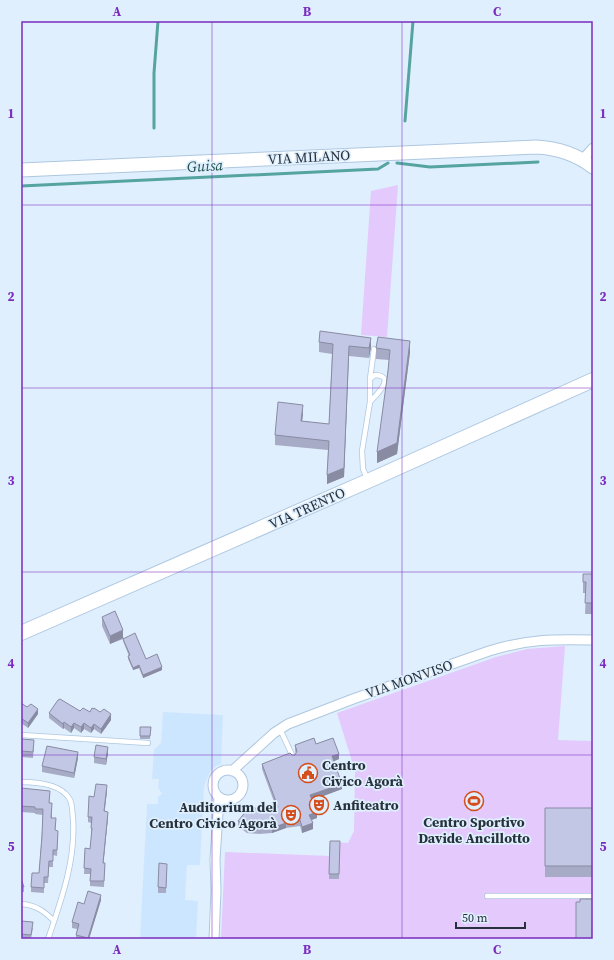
<svg xmlns="http://www.w3.org/2000/svg" width="614" height="960" font-family="'Source Serif 4',serif">
<rect width="100%" height="100%" fill="#dfeffe"/>
<path fill="#cde6ff" d="M163 712 223 715 221 764 216 766 211 770 206 781 204 787 200 865H187L185 900 198 901 196 939H140L147 804H158V797L162 794 158 787 159 779H152L154 750 161 743Z"/>
<path fill="#e3c9fc" d="M398 185 387 337 361 335 371 191Z
M565 646 558 740 593 741V939H221L225 852 330 856V842L348 843 354 831 355 771 337 713 496 657 527 649Z"/>
<g fill="none" stroke-linecap="round" stroke-linejoin="round">
<path stroke="#55a4a0" stroke-width="3" d="M405 121 413 21
M154 128V73L158 21
M397 163 430 167 538 162
M21 186 378 169 388 163"/>
<defs>
<path id="lane" d="M370 402C376 395 397 376 375 375L370 379
M368 480 363 469 362 451 370 402V379L374 349
M280 729 293 757
M21 735 148 743
M21 782C36 782 60 784 69 798 73 804 72 812 73 819 76 860 61 901 48 939
M487 896H593
M21 904C36 905 44 911 54 921"/>
<path id="street" d="M582 160 593 148
M213 785a15 15 0 1 1 30 0a15 15 0 1 1-30 0Z
M232 771 274 733 288 724 353 699 489 651C527 639 554 639 593 640
M214 939 216 890 215 859 219 798"/>
<path id="secondary" d="M21 170 536 147C557 148 576 154 593 167"/>
<path id="primary" d="M21 633 368 481 593 380"/>
</defs>
<use href="#lane" stroke="#aec7e0" stroke-width="6"/>
<use href="#street" stroke="#aec7e0" stroke-width="11"/>
<use href="#secondary" stroke="#aec7e0" stroke-width="15"/>
<use href="#primary" stroke="#aec7e0" stroke-width="16"/>
<use href="#lane" stroke="#fff" stroke-width="4.5"/>
<use href="#street" stroke="#fff" stroke-width="9"/>
<use href="#secondary" stroke="#fff" stroke-width="13"/>
<use href="#primary" stroke="#fff" stroke-width="14"/>
</g>
<path fill="#a7abc6" d="M319 342 371 347 369 358 349 356 344 477 327 484 328 450 275 445V435L303 414 302 421 329 424 332 354 319 352Z
M376 348 410 352 397 454 377 463 389 360 376 359Z
M593 458V476H592V460Z
M583 574H593V614H585L586 593H583Z
M102 617 146 659 162 670 143 678 139 668 133 670 128 659V656H129L123 641V639L110 644 102 626Z
M21 703 38 714 28 728 21 723Z
M80 711 90 712 111 720 101 734 94 729 91 733 84 729 81 733 74 728 71 733 64 728 63 729 49 718V713Z
M140 727H151L150 739H140Z
M21 742 34 746 33 758 21 757Z
M316 744 339 759 334 761 342 789 312 800 317 818 311 820 313 829 302 833 300 826 286 828 272 833 259 834 247 833 238 826V821L258 810 263 811 276 807 262 769V764L295 755 296 753 295 751V745Z
M108 753 106 765 94 763V757Z
M78 758 74 778 42 772V766Z
M21 788 50 797 49 803 52 809V818L56 824 55 831 58 836 57 856 53 855V867H49L48 883H44V893L31 892V887L39 873 43 815 35 814V813L21 812Z
M107 791 104 811 108 817 103 863H105L104 887 90 886V874H84L85 848 90 849 92 833H91V823L88 822V817L94 797Z
M545 808H593V877H545Z
M330 841H340L339 879H329Z
M167 869 166 893H158V887Z
M21 878 24 887V892H21Z
M101 900 89 939H76V935L77 929 72 928V922L84 904Z
M21 921 33 928 31 939H21Z"/>
<path fill="#888ba1" d="M371 338V347L369 358V348Z
M410 341V352L397 454 377 463V452Z
M349 346 344 477 327 484V475Z
M303 405V414L301 430V421Z
M123 630V638L110 644V636Z
M139 665V668L133 670V668Z
M162 667V670L143 678V675Z
M38 709V714L28 728V723Z
M111 714V720L101 734V729Z
M64 722V728L63 729V724Z
M74 723V728L71 733V727Z
M84 723V729L81 733V727Z
M94 724V729L91 733V728Z
M108 747V753L106 765V759Z
M78 752V758L74 778V773Z
M339 754V759L332 762V756Z
M342 784V789L310 801V795Z
M107 785V791L104 817V811Z
M108 812V817L103 868V863Z
M317 812V818L309 821V815Z
M286 823V828L272 833V828Z
M313 823V829L302 833V827Z
M101 895V900L89 939H88Z"/>
<path fill="#c2c7e6" stroke="#888ba1" d="M320 331 371 338 369 348 349 346 344 468 327 475 329 441 275 435 278 402 303 405 301 421 329 424 333 344 319 342Z
M378 337 410 341 397 443 377 452 388 371 390 350 376 348Z
M583 574H593V603H585L586 582H583Z
M115 611 123 630 110 636 102 617Z
M135 633 146 659 157 654 162 667 143 675 139 665 133 668 128 656 130 655 123 639Z
M60 699 80 711 83 708 90 712 92 708 94 709V708L100 712 104 709 111 714 101 729 94 724 91 728 84 723 81 727 74 723 71 727 64 722 63 724 49 713 58 700Z
M21 703 27 707 31 704 38 709 28 723 21 718Z
M140 727H151L150 736H140Z
M314 738 316 744 333 738 339 754 332 756 342 784 310 795 317 812 309 815 313 823 302 827 300 820 286 823 272 828 259 829 247 827 238 821 251 805 258 810 263 811 278 807 262 764 290 753 292 755H295L297 751 295 745Z
M21 739 34 740 33 752 21 751Z
M96 745 108 747 106 759 94 757Z
M47 746 78 752 74 773 42 766Z
M96 784 107 785 104 811 108 812 103 863H105L104 881H90L91 869 84 868 85 848 90 849 92 828H91L92 817H88L89 796 94 797Z
M21 788 50 791 49 803H52L51 818H56L55 830 58 831 57 850H53V861H49L48 877H44V888L31 887 32 873H39L42 836 43 809H35V807L21 806Z
M545 808H593V866H545Z
M330 841H340L339 874H329Z
M159 863 167 864 166 888 158 887Z
M21 878 24 887 21 886Z
M88 891 101 895 88 938 76 935 79 924 72 922 78 902 84 904Z
M580 899H593L592 939H576V902H580Z
M21 921 33 922 31 935 21 934Z"/>
<path fill="none" stroke="#7b2cbf" stroke-width="1" stroke-opacity="0.55" d="M212 21V939M402 21V939M21 205H593M21 388H593M21 572H593M21 755H593"/>
<defs>
<symbol id="civic-ring" viewBox="-11 -11 22 22"><circle r="9.5" fill="#dfeffe" stroke="#d44d1b" stroke-width="1.5"/><path d="M-.6-6.5H3V-4.5H.6V-3L4-1V1h2V6H-6V1h2V-1L-.6-3ZM-1.2 2.5V6h2.4V2.5Z" fill="#d44d1b"/></symbol>
<symbol id="stadium-ring" viewBox="-11 -11 22 22"><circle r="9.5" fill="#dfeffe" stroke="#d44d1b" stroke-width="1.5"/><path d="M0-5a6.5 5 0 1 0 0 10a6.5 5 0 1 0 0-10ZM-3.5-1.8h7v3.6h-7Z" fill="#d44d1b"/></symbol>
<symbol id="theatre-ring" viewBox="-11 -11 22 22"><circle r="9.5" fill="#dfeffe" stroke="#d44d1b" stroke-width="1.5"/><path d="M-5-5.5Q0-4 5-5.5V0Q5 5 0 6Q-5 5-5 0ZM-3.3-2.5H-1v1.5H-3.3ZM1-2.5H3.3v1.5H1ZM-2.8 1Q0 5.5 2.8 1Z" fill="#d44d1b"/></symbol>
</defs>
<g fill-rule="evenodd">
<use href="#civic-ring" x="297" y="762" width="22" height="22"/>
<use href="#stadium-ring" x="463" y="790" width="22" height="22"/>
<use href="#theatre-ring" x="308" y="794" width="22" height="22"/>
<use href="#theatre-ring" x="280" y="804" width="22" height="22"/>
</g>
<g text-anchor="middle" stroke-width="3.5" stroke-linejoin="round" paint-order="stroke">
<g font-size="14" fill="#27313b" stroke="#dfeffe">
<text transform="translate(309 157) rotate(-3)" y="5">VIA MILANO</text>
<text transform="translate(307 508) rotate(-24)" y="5">VIA TRENTO</text>
<text transform="translate(409 679) rotate(-19)" y="5">VIA MONVISO</text>
</g>
<g font-size="14" font-weight="bold" fill="#27313b" stroke="#dfeffe" text-anchor="start">
<text x="322" y="770">Centro<tspan x="322" dy="16">Civico Agorà</tspan></text>
<text x="333" y="810">Anfiteatro</text>
<text x="277" y="812" text-anchor="end">Auditorium del<tspan x="277" dy="16">Centro Civico Agorà</tspan></text>
<text x="474" y="827" text-anchor="middle">Centro Sportivo<tspan x="474" dy="16">Davide Ancillotto</tspan></text>
</g>
<g font-size="15" font-style="italic" fill="#23534f" stroke="#dfeffe">
<text transform="translate(205 166) rotate(-3)" y="5">Guisa</text>
</g>
</g>
<rect width="614" height="960" fill="none" stroke="#dfeffe" stroke-width="44"/>
<path d="M456 922v6h69v-6" fill="none" stroke="#27313b" stroke-width="2"/>
<text x="462" y="922" font-size="12" fill="#27313b" stroke="#dfeffe" stroke-width="3" paint-order="stroke">50 m</text>
<rect x="22" y="22" width="570" height="916" fill="none" stroke="#7b2cbf" stroke-width="1.5"/>
<g font-size="13" text-anchor="middle" font-weight="bold" fill="#7b2cbf">
<text x="117" y="16">A</text>
<text x="307" y="16">B</text>
<text x="497" y="16">C</text>
<text x="11" y="118">1</text>
<text x="603" y="118">1</text>
<text x="11" y="301">2</text>
<text x="603" y="301">2</text>
<text x="11" y="485">3</text>
<text x="603" y="485">3</text>
<text x="11" y="668">4</text>
<text x="603" y="668">4</text>
<text x="11" y="851">5</text>
<text x="603" y="851">5</text>
<text x="117" y="954">A</text>
<text x="307" y="954">B</text>
<text x="497" y="954">C</text>
</g>
</svg>
